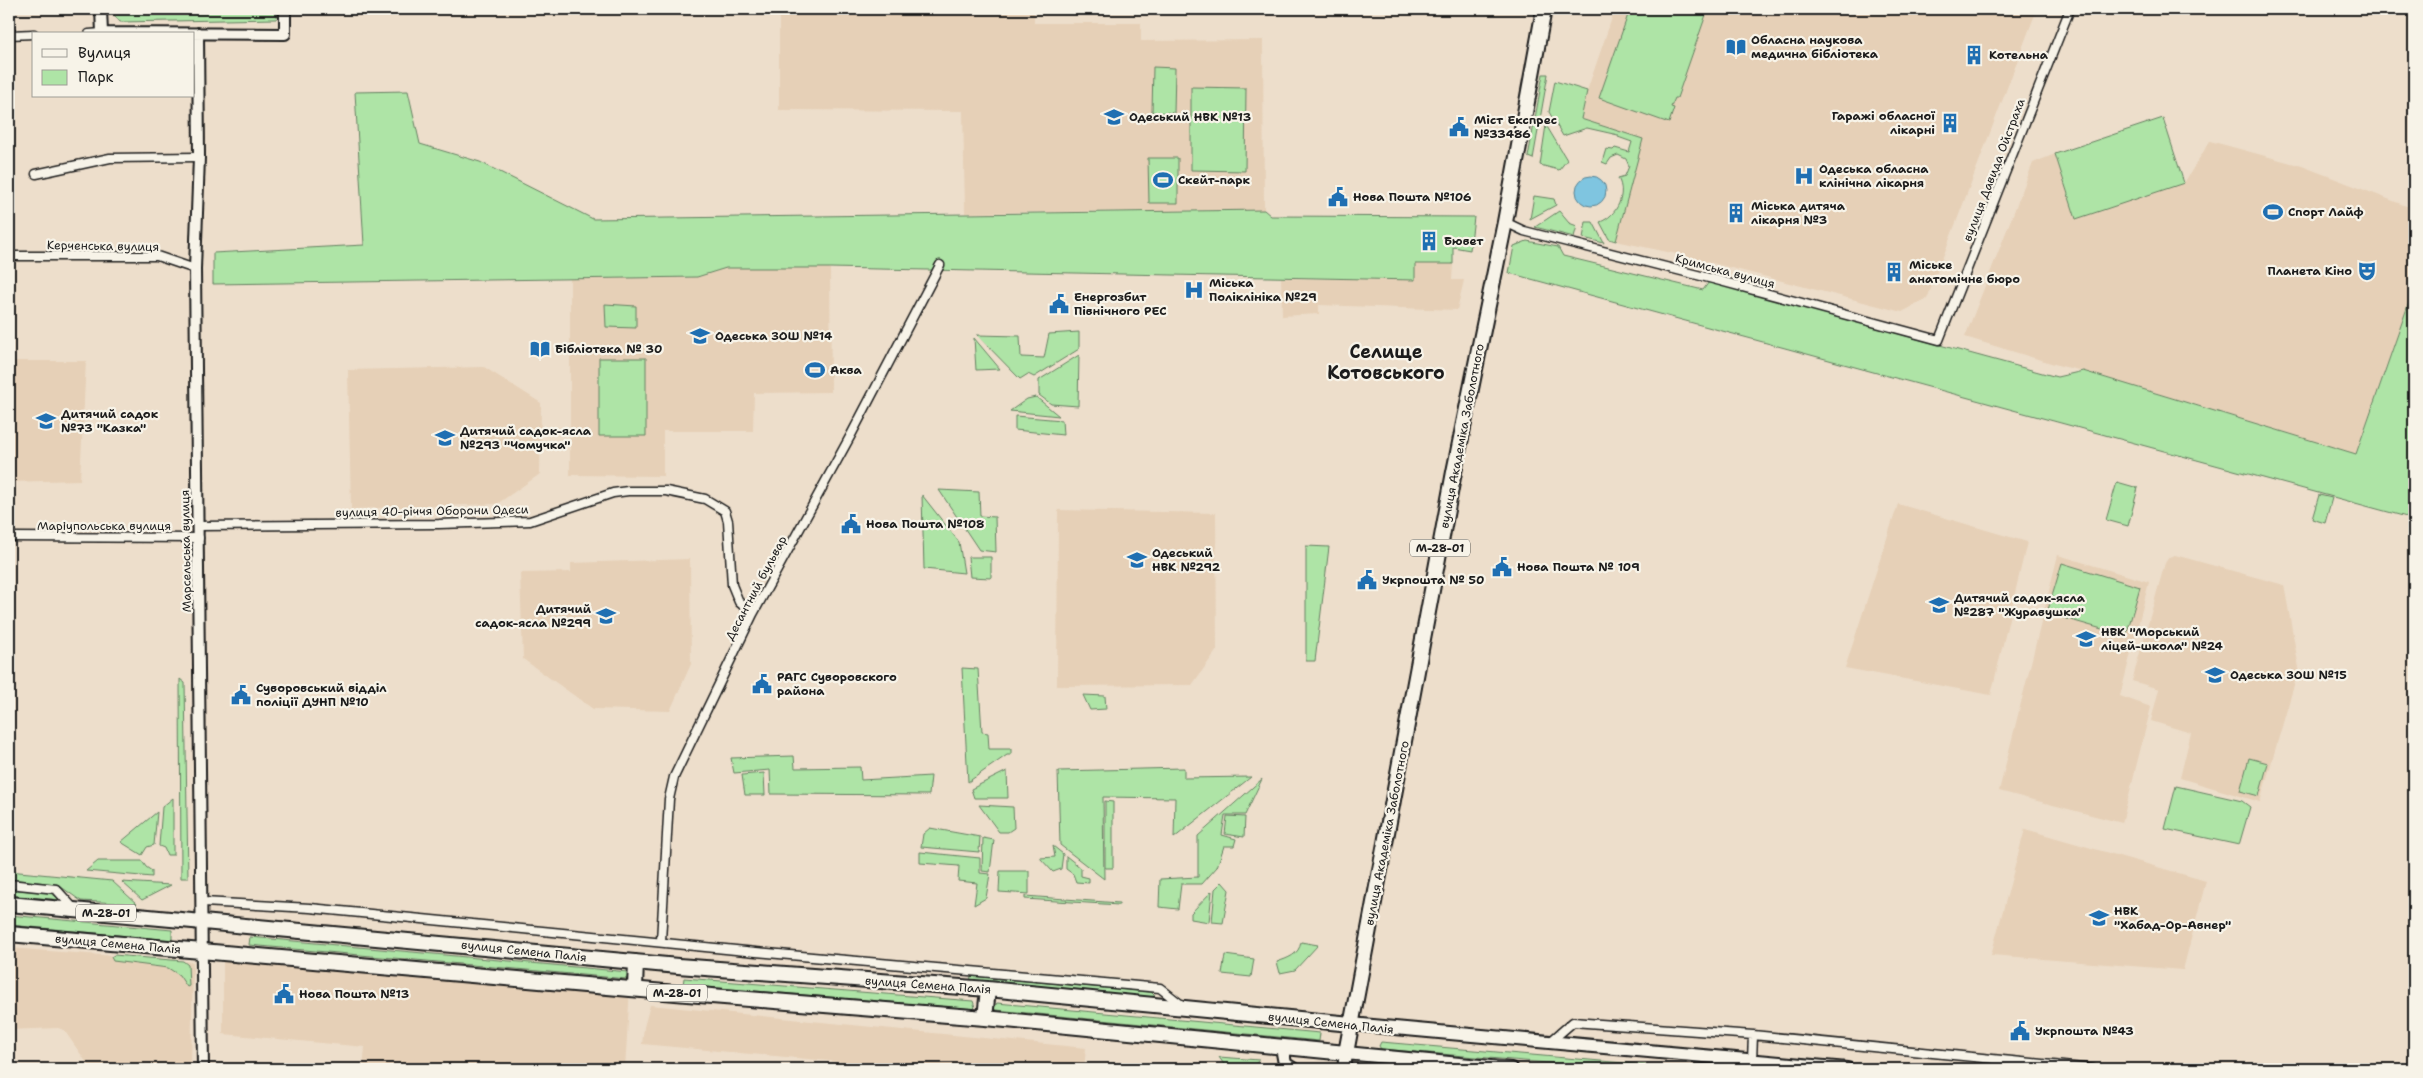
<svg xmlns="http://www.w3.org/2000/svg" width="2423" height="1078" font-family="'Shantell Sans',sans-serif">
<rect width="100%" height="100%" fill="#eddecb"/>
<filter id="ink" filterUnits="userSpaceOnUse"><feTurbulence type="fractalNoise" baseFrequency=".02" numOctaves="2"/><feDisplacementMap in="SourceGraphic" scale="10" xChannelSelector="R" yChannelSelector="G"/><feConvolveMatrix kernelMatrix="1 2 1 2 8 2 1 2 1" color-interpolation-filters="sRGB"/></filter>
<g filter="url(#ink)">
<path fill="#e6d0b7" d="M779 9H1034V23H1141V41L1263 40 1264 210 965 213 963 111 779 110Z
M1615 9H2037L1927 299 1902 312 1677 254 1616 241 1642 139 1581 119 1587 91Z
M2210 141 2302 166 2414 209V288L2356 454 2083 371 2061 366 1965 337 2033 163 2055 154 2076 219 2184 183Z
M1415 264H1453L1452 280H1464L1457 310 1319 305V314L1282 316 1281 278 1415 280Z
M726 268H830L831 392 754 393 753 431H663V476L570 475V279L697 277Z
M9 361H86L80 480 9 482Z
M484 367 541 403 540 474 497 504 351 509 348 370Z
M1898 504 2027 542 1991 695 1845 668Z
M1058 510 1216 513 1217 650 1192 685 1057 686Z
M2058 555 2149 582 2120 696 2151 707 2122 823 1999 791Z
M2175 555 2284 585 2299 668 2260 802 2180 778 2191 733 2151 721 2159 689 2132 681 2165 563 2169 557Z
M690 559 691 664 670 711 593 709 523 659 520 573 571 572V563Z
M2025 829 2206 881 2183 970 1991 955Z
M9 948 193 962 191 1069H91L64 1030 58 1028 9 1030Z
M223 953 630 988 625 1069H363L365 1047 223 1034Z
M650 1005 1086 1048 1084 1069H917L642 1044 644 1027Z"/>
<path fill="#aee4a6" stroke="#658061" d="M109 9H280L276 19 120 22Z
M1630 9H1708L1677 98H1675L1671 107 1674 108 1669 123 1599 98Z
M1153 67 1175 68 1174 113 1152 112Z
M1543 74H1548L1533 159 1528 157Z
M1555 81 1587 91 1581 119 1643 139 1616 241 1609 239 1600 222C1617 216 1627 194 1618 178L1625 176 1629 166 1626 159 1618 155 1611 158 1607 164 1602 162 1606 149 1613 150 1615 148 1629 152 1632 142 1618 137V135L1587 128 1563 136 1549 112Z
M1191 87 1246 88 1245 171 1191 170Z
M408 91 420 144 480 162 593 219 1264 210 1271 216 1474 217 1470 250 1453 247V264H1415V280L830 268H726L697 277 213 284V253L364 245 355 92Z
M2163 118 2184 183 2076 219 2055 154Z
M1546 125 1567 160 1559 170 1540 165Z
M1148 158H1178V203H1149Z
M1534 196 1554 199 1556 205 1530 219Z
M1559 211 1569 223 1577 226 1574 237 1535 227Z
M1586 222H1593L1604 243 1583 238Z
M1527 241 1558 247 1563 256 1703 290 1709 282 2057 377 2083 371 2356 454 2414 288V519L1509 273 1514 246Z
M605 304 636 306V328L606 327Z
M1079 332V349L1034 377 1028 374 1020 379 977 335 1020 336 1021 357 1044 358 1049 334Z
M974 338 1000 369 976 370Z
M1079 355 1078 406 1051 404 1039 395V380Z
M599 358H646V436H599Z
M1036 397 1059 416 1010 411 1027 399Z
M1015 416 1062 420 1063 435 1015 430Z
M2117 482 2138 488 2128 526 2106 520Z
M939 490 979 492 980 516 995 517 996 552 979 550Z
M922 495 959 542 964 573 924 569Z
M2319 495 2332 498 2325 523 2312 519Z
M1306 546 1329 547 1315 661H1306Z
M968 557H991V578L970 577Z
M2062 563 2140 587 2126 636 2047 613Z
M962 668 978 669 982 732 988 733 989 749H1011V755H1007L968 782Z
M180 679 185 683 188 878H181Z
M1083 695 1105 696 1106 709 1090 710Z
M794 756 795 768 860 767 861 780 931 776 929 795 771 794 770 770 734 773 731 758Z
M2249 758 2268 763 2259 796 2240 791Z
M1184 768V778L1251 777 1174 838 1175 798 1103 797 1104 879 1060 845 1058 771Z
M1007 771 1008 798H974L971 789Z
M764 773 765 795H745L742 775Z
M1262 779 1245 815H1225L1222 835 1236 839 1234 846H1224L1217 867 1202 884H1181L1178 909 1159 907 1160 879 1198 877V836Z
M2176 786 2242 801 2250 807 2239 845 2165 829Z
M173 798V855H167L164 848 159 846 162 807Z
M1105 801 1113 802V868H1105Z
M979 805 1013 807 1014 828 1008 832H999Z
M157 812 154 845 147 847 142 855 121 842Z
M1227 816 1245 817 1244 837 1225 834Z
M930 828 980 837 979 852 921 847 923 834Z
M983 838 994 840 990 872 982 871Z
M1053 846 1063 854 1061 869 1053 872 1040 858 1055 857Z
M920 852 980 858V873L990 874 986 898 974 905 977 883 958 881 959 866 920 863Z
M1066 856 1081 868V876L1089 878V883L1076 882 1073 874 1066 869Z
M98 861H142L146 867 152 871V877L86 871Z
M9 871 112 881 137 904 81 901 57 884 9 879Z
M1000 871H1029V894L999 892Z
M122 882 171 885 142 900Z
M1222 882 1229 890 1223 923 1212 922 1215 889Z
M9 889 51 893 61 900 9 895Z
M1212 891 1209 922 1191 919V913Z
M1025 896 1119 903V905L1025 899Z
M9 915 172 930V940L9 925Z
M250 937 628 972 627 979 249 945Z
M1301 942 1318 945 1295 970 1280 973 1277 962C1288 958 1299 955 1301 942Z
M114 955 183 961 188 965 189 986 187 987 179 975 168 968 113 961 111 957Z
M1225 955 1254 959 1251 977 1222 974Z
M971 976 1151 992 1155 996 1142 998 970 983Z
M684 978 973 1001 975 1007 973 1009 683 985Z
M997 1003 1320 1033 1319 1041 996 1010 994 1008Z
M1381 1042 1670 1067 1696 1069H1619L1381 1049 1379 1046Z
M1219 1057 1259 1060 1252 1068 1225 1066Z"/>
<path fill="#7fc5e0" stroke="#578192" d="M1576 191a15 15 0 1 1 30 0a15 15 0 1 1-30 0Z"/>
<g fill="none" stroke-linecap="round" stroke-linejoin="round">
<defs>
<path id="minor" d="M89 34 102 33
M9 35 34 34
M36 174 110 158 199 157
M1505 222 1524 231 1713 279 1939 340 2070 9
M9 256H157L195 269
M199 526 439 524 530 521 613 493 628 491H666L705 499 725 511 728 521 732 585 739 602 753 614
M9 537 199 538
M9 884 56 889 75 910
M203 902 310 908 756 952 1160 988 1183 1006
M661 941 669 799 674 777 753 614 851 435 940 265
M1550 1042 1573 1022 1753 1035 2093 1069
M1752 1061 1753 1035"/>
<path id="tertiary" d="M101 9 102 33 285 34V9
M198 33 199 157 195 269 203 1069"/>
<path id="primary" d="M1351 1024 1847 1069
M1282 1047 1285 1064 1293 1069
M1344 1069 1346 1053 1511 1069"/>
<path id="trunk" d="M9 904 678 966 988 989 1351 1024
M9 934 687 994 985 1018 1346 1053 1454 472 1505 222 1544 9
M635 988 636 962
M985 1018 988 989"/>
</defs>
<use href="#minor" stroke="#1c1c1c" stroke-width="11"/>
<use href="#tertiary" stroke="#1c1c1c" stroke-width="14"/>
<use href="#primary" stroke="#1c1c1c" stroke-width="16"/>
<use href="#trunk" stroke="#1c1c1c" stroke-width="18"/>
<use href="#minor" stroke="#f7f3e8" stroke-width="8"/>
<use href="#tertiary" stroke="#f7f3e8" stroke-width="10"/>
<use href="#primary" stroke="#f7f3e8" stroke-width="12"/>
<use href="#trunk" stroke="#f7f3e8" stroke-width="14"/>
</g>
</g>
<defs>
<symbol id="library-bare" viewBox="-9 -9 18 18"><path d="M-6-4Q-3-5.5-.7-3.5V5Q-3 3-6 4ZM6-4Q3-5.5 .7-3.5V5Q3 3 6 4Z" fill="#1f6fb2" stroke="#f7f3e8" stroke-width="2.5" paint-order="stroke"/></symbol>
<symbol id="building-bare" viewBox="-9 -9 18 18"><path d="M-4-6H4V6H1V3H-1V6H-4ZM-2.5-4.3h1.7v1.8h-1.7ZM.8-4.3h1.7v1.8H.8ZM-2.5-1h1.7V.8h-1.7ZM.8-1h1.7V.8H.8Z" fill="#1f6fb2" stroke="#f7f3e8" stroke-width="2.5" paint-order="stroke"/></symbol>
<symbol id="school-bare" viewBox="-9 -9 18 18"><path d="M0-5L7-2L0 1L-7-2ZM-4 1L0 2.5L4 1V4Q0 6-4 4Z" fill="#1f6fb2" stroke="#f7f3e8" stroke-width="2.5" paint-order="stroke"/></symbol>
<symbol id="civic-bare" viewBox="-9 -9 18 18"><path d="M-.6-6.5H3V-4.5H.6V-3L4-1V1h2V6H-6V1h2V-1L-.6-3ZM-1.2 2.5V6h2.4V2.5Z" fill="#1f6fb2" stroke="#f7f3e8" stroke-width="2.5" paint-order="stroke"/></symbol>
<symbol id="hospital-bare" viewBox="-9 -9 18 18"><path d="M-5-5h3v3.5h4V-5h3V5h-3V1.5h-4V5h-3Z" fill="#1f6fb2" stroke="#f7f3e8" stroke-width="2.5" paint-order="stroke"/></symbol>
<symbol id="stadium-bare" viewBox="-9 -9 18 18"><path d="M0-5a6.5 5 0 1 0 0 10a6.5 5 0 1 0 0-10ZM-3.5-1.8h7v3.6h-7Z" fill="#1f6fb2" stroke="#f7f3e8" stroke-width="2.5" paint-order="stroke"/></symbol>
<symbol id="theatre-bare" viewBox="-9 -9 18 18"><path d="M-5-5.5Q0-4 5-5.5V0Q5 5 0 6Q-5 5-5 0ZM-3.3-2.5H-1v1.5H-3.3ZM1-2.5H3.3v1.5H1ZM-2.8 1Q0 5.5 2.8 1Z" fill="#1f6fb2" stroke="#f7f3e8" stroke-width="2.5" paint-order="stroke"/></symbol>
</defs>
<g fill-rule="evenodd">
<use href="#library-bare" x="1722" y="33" width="28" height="28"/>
<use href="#building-bare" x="1960" y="41" width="28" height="28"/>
<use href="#school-bare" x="1100" y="103" width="28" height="28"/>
<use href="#building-bare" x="1936" y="109" width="28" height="28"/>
<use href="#civic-bare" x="1445" y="113" width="28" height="28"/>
<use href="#hospital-bare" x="1790" y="162" width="28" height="28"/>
<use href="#stadium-bare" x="1149" y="166" width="28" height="28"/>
<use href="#civic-bare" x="1324" y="183" width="28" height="28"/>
<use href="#stadium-bare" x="2259" y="198" width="28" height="28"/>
<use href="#building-bare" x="1722" y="199" width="28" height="28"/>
<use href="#building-bare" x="1415" y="227" width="28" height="28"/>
<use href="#theatre-bare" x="2353" y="257" width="28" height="28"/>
<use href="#building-bare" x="1880" y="258" width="28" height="28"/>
<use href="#hospital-bare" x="1180" y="276" width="28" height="28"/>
<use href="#civic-bare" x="1045" y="290" width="28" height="28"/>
<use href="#school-bare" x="686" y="322" width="28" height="28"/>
<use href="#library-bare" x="526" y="335" width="28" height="28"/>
<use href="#stadium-bare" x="801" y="356" width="28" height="28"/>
<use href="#school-bare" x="32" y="407" width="28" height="28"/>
<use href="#school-bare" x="431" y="424" width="28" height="28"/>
<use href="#civic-bare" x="837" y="510" width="28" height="28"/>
<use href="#school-bare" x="1123" y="546" width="28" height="28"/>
<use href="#civic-bare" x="1488" y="553" width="28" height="28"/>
<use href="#civic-bare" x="1353" y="566" width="28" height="28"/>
<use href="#school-bare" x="1925" y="591" width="28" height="28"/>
<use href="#school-bare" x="592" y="602" width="28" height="28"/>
<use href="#school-bare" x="2072" y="625" width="28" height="28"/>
<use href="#school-bare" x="2201" y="661" width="28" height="28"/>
<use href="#civic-bare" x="748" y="670" width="28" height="28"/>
<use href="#civic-bare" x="227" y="681" width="28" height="28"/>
<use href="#school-bare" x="2085" y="904" width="28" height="28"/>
<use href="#civic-bare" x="270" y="980" width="28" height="28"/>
<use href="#civic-bare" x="2006" y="1017" width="28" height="28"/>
</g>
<g text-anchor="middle" stroke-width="4.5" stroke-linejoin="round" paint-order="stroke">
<g fill="#f7f3e8" stroke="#5e5c59" stroke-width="1">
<rect x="1410" y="539.5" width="60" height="17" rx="4"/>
<rect x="76" y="904.5" width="60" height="17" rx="4"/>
<rect x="647" y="984.5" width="60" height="17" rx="4"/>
</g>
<g font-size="11" font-weight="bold" fill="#1c1c1c">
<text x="1440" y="552">М-28-01</text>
<text x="106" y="917">М-28-01</text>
<text x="677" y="997">М-28-01</text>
</g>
<g font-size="12" font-weight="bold" fill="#1c1c1c" stroke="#f7f3e8" text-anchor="start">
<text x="1751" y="44">Обласна наукова<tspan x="1751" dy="14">медична бібліотека</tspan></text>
<text x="1989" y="59">Котельна</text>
<text x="1935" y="120" text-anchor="end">Гаражі обласної<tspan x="1935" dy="14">лікарні</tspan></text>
<text x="1129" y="121">Одеський НВК №13</text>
<text x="1474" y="124">Міст Експрес<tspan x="1474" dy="14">№33486</tspan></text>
<text x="1819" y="173">Одеська обласна<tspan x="1819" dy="14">клінічна лікарня</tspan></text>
<text x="1178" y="184">Скейт-парк</text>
<text x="1353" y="201">Нова Пошта №106</text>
<text x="1751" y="210">Міська дитяча<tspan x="1751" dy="14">лікарня №3</tspan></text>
<text x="2288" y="216">Спорт Лайф</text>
<text x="1444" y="245">Бювет</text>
<text x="1909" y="269">Міське<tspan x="1909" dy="14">анатомічне бюро</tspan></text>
<text x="2352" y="275" text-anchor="end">Планета Кіно</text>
<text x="1209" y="287">Міська<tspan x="1209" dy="14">Поліклініка №29</tspan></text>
<text x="1074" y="301">Енергозбит<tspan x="1074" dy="14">Північного РЕС</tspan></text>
<text x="715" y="340">Одеська ЗОШ №14</text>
<text x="555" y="353">Бібліотека № 30</text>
<text x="830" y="374">Аква</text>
<text x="61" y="418">Дитячий садок<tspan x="61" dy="14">№73 "Казка"</tspan></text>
<text x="460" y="435">Дитячий садок-ясла<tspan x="460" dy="14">№293 "Чомучка"</tspan></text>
<text x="866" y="528">Нова Пошта №108</text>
<text x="1152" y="557">Одеський<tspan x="1152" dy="14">НВК №292</tspan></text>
<text x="1517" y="571">Нова Пошта № 109</text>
<text x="1382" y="584">Укрпошта № 50</text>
<text x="1954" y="602">Дитячий садок-ясла<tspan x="1954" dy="14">№287 "Журавушка"</tspan></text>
<text x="591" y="613" text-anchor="end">Дитячий<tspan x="591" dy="14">садок-ясла №299</tspan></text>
<text x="2101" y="636">НВК "Морський<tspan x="2101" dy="14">ліцей-школа" №24</tspan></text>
<text x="2230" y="679">Одеська ЗОШ №15</text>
<text x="777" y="681">РАГС Суворовского<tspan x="777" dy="14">района</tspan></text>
<text x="256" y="692">Суворовський відділ<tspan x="256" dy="14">поліції ДУНП №10</tspan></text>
<text x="2114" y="915">НВК<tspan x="2114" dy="14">"Хабад-Ор-Авнер"</tspan></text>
<text x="299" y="998">Нова Пошта №13</text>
<text x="2035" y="1035">Укрпошта №43</text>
</g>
<g font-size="12" fill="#1c1c1c" stroke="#f7f3e8">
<text transform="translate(1994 170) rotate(-69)" y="4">вулиця Давида Ойстраха</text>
<text transform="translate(103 246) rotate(1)" y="4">Керченська вулиця</text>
<text transform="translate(1725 271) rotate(15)" y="4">Кримська вулиця</text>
<text transform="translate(1462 436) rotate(-79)" y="4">вулиця Академіка Заболотного</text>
<text transform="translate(432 511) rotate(-1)" y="4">вулиця 40-річчя Оборони Одеси</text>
<text x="104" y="530">Маріупольська вулиця</text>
<text transform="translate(186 551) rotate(-91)" y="4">Марсельська вулиця</text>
<text transform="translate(756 588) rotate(-62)" y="4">Десантний бульвар</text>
<text transform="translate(1387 833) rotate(-79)" y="4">вулиця Академіка Заболотного</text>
<text transform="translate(118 944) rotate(5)" y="4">вулиця Семена Палія</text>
<text transform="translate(524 951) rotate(6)" y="4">вулиця Семена Палія</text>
<text transform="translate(928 985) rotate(4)" y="4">вулиця Семена Палія</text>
<text transform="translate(1331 1023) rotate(6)" y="4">вулиця Семена Палія</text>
</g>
<g font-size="18" font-weight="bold" fill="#1c1c1c" stroke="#f7f3e8">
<text x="1386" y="358">Селище<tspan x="1386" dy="21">Котовського</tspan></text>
</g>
</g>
<rect width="2423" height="1078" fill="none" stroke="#f7f3e8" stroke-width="30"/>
<rect x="15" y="15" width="2393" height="1048" fill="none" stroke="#1c1c1c" stroke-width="2" filter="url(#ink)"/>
<rect x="32" y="32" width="162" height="65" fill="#f7f3e8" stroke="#9f9d96"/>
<rect x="42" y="49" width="25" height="8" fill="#f7f3e8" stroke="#9f9d96"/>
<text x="78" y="58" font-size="15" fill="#1c1c1c">Вулиця</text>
<rect x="42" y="70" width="25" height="15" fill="#aee4a6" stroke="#9f9d96"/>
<text x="78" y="82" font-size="15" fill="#1c1c1c">Парк</text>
</svg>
